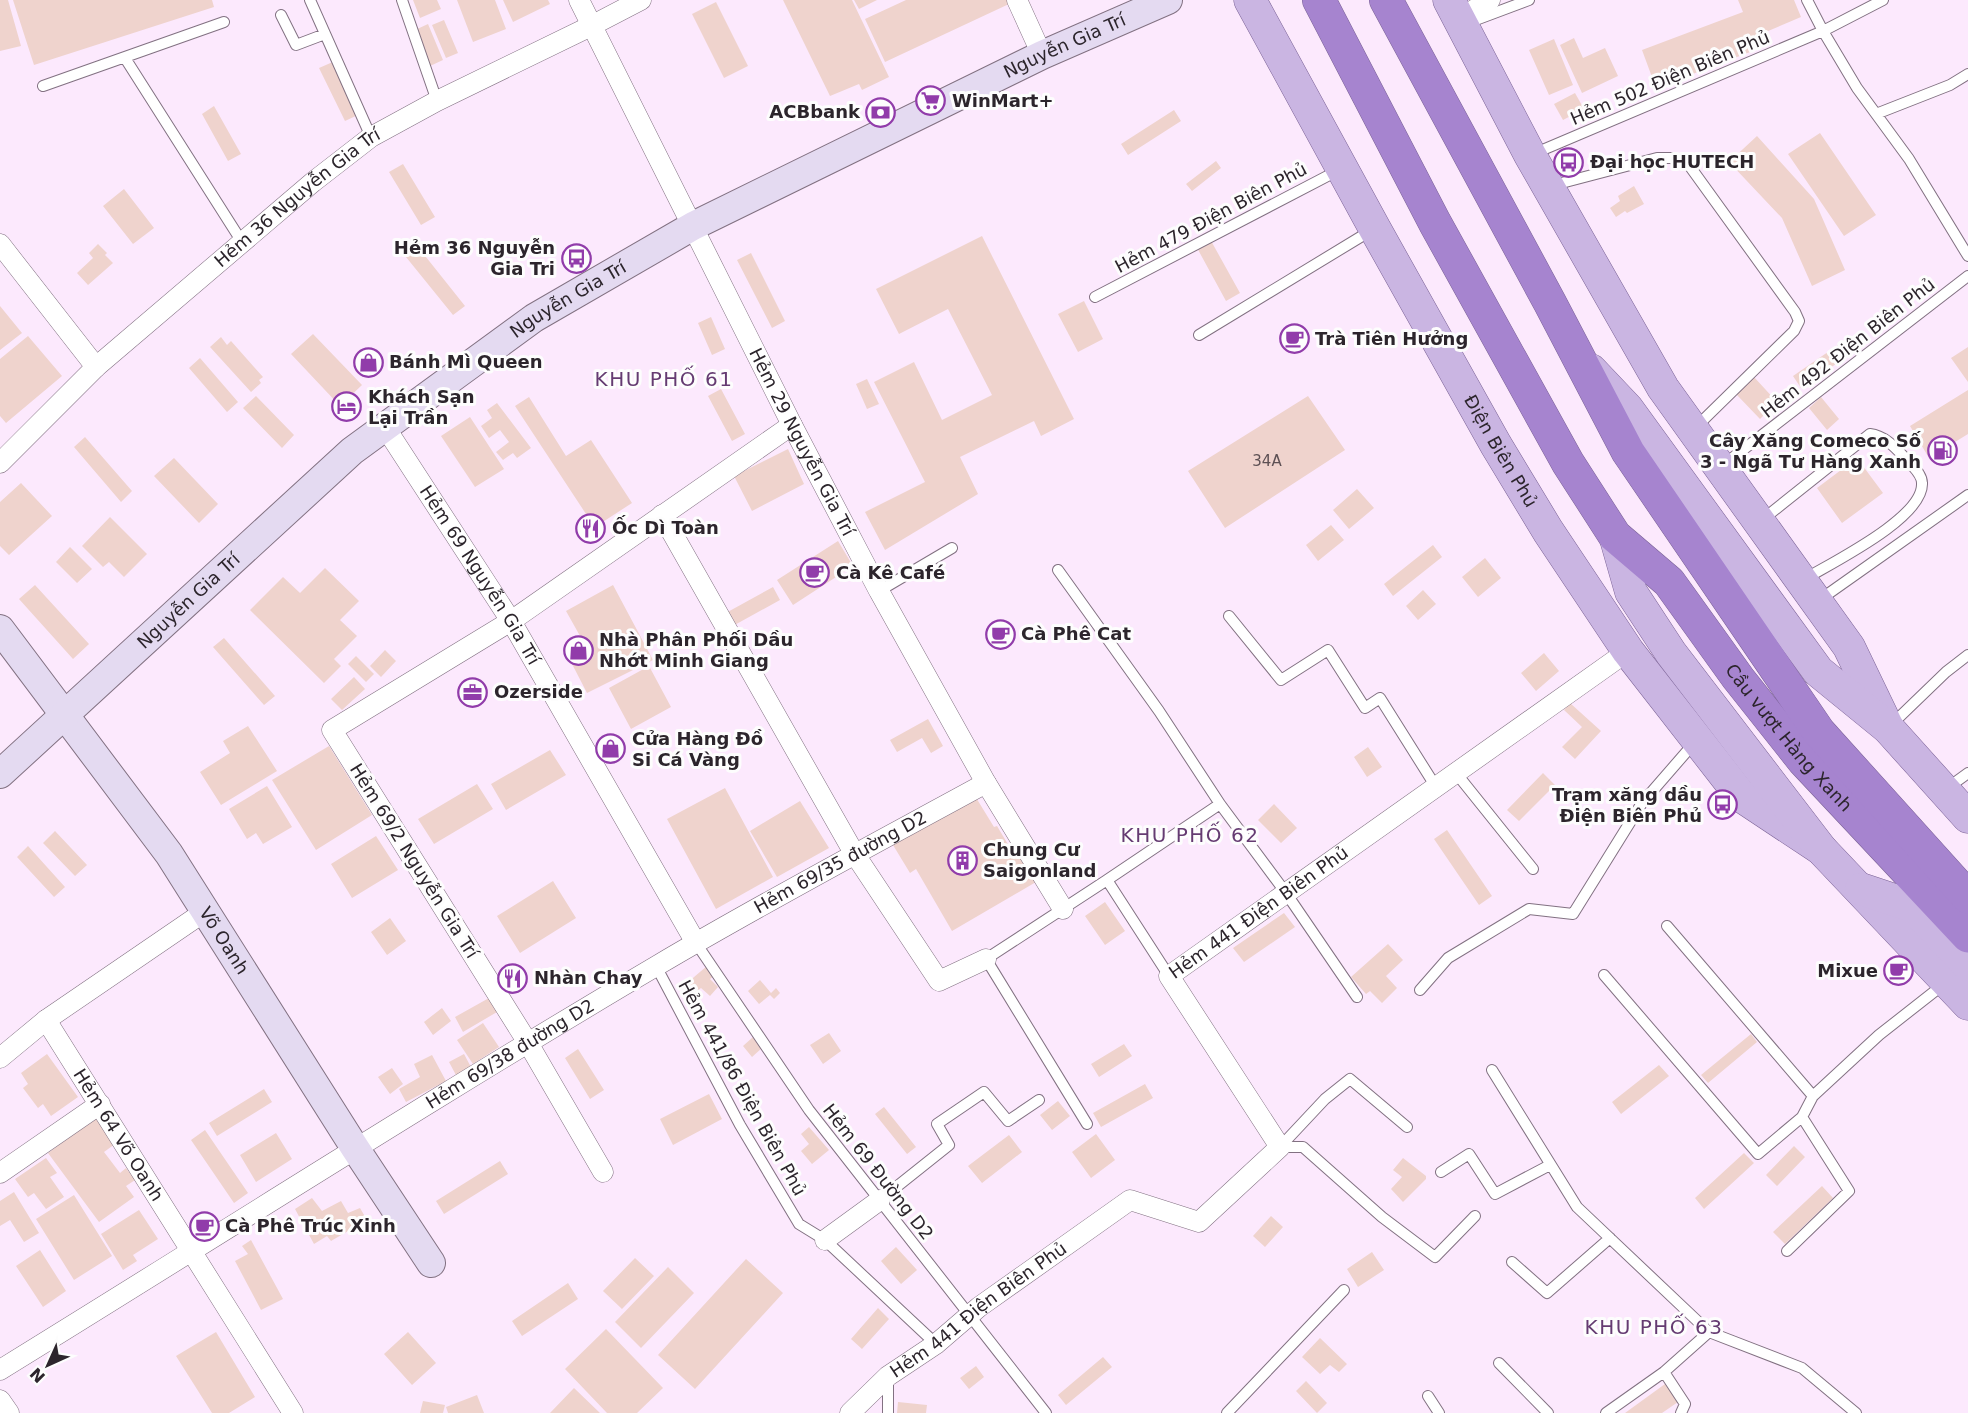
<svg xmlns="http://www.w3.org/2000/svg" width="1968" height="1413" font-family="'DejaVu Sans',sans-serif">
<rect width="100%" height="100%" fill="#fce9fd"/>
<path fill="#efd3cd" d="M0 0H8L21 46 0 51Z
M13 0H212L214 7 34 65Z
M413 0H437L441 9 420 18Z
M457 0H495L506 29 473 42Z
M503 0H548L550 4 513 22Z
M783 0H852L889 77 862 90 859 84 830 96Z
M854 0H877L859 9Z
M906 0H1007L1009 4 885 62 865 19Z
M1738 0H1794L1801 17 1754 37 1758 49 1656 88 1642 50 1743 12Z
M716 2 748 66 724 78 692 14Z
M444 20 458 53 446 58 432 25Z
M428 24 443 60 430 66 415 30Z
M1574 38 1583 58 1605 48 1618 76 1582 93 1560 45Z
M1554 39 1573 85 1549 95 1529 50Z
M335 61 360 114 345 121 319 68Z
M1575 93 1584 109 1563 120 1554 104Z
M214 106 241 154 228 161 202 114Z
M1174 110 1181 121 1128 155 1121 144Z
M1820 133 1876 215 1844 236 1788 154Z
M1757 136 1814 199 1845 270 1812 286 1782 218 1729 162Z
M1216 161 1221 168 1192 191 1186 184Z
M403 164 435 217 421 225 389 172Z
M1634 186 1644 204 1627 213 1625 211 1616 217 1610 208 1620 201 1618 196Z
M124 189 154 228 133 244 103 206Z
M982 236 1074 419 1041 436 1034 421 960 457 978 494 885 550 865 512 925 482 874 382 914 362 942 420 992 395 948 309 899 334 876 289Z
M1210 239 1240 293 1226 301 1196 246Z
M98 244 107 253 105 255 113 263 88 285 77 273 93 258 89 253Z
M418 247 465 306 453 315 406 257Z
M751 253 785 321 772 328 737 260Z
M1084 301 1103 339 1078 352 1058 314Z
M0 306 22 333 0 350Z
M711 317 725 349 712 355 698 323Z
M313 334 362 385 340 406 291 354Z
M28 336 62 376 6 423 0 416V359Z
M221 337 227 345 231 341 263 377 259 380 261 383 251 392 210 347Z
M1841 343 1849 355 1801 388 1793 376Z
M1968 347V382L1951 358Z
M200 358 238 402 227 412 189 368Z
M1754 377 1777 402 1760 419 1736 394Z
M867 379 879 404 867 409 856 384Z
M721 389 745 434 732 441 708 396Z
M1968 390V434L1929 458 1910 426Z
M256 396 294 435 282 448 243 408Z
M1308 396 1345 450 1225 528 1188 471Z
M529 397 566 456 591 440 632 503 595 527 602 537 595 542 579 519 586 514 515 406Z
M1821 397 1839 419 1827 430 1809 408Z
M497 403 531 448 517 458 513 453 503 460 496 452 509 442 500 430 489 438 481 426 492 418 487 410Z
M470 417 504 469 475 487 441 436Z
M85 437 132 491 121 502 74 447Z
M788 449 804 484 752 511 734 476Z
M174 458 218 504 199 523 154 476Z
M1857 458 1883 493 1842 523 1817 488Z
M21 483 52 516 9 555 0 546V502Z
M1357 489 1374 508 1349 529 1333 510Z
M110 517 147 554 124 577 109 562 103 567 82 546Z
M1331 525 1344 540 1318 561 1306 545Z
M838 541 853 566 793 605 777 580Z
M1433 545 1442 557 1393 596 1384 584Z
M70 547 92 569 77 583 56 562Z
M1485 558 1501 578 1478 597 1462 577Z
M325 568 359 601 340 620 357 636 334 659 341 666 324 683 250 610 283 577 300 593Z
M35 585 89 644 73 659 19 599Z
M613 585 653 660 587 693 571 662 589 652 566 611Z
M773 587 780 600 731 627 724 614Z
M1423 590 1436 604 1418 620 1406 606Z
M224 638 275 696 264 705 213 647Z
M385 650 396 661 381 677 370 666Z
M1544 653 1559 671 1536 691 1521 673Z
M356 656 374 674 366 682 348 664Z
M649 666 671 707 631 729 609 688Z
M354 677 365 689 342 710 331 699Z
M1570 703 1601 731 1575 759 1562 747 1582 727 1564 710Z
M928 719 943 746 931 753 922 738 897 752 890 740Z
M248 726 277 771 221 805 200 772 230 753 223 741Z
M329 746 372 815 316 850 272 780Z
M1368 747 1382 767 1367 777 1354 757Z
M550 750 566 775 506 810 491 784Z
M1543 773 1555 785 1519 821 1507 810Z
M477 784 493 809 434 844 418 819Z
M267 786 292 827 263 844 256 833 247 839 229 809Z
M725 788 773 877 716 909 667 819Z
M975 796 994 827 997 826 1012 851 1016 849 1036 882 952 931 916 869 910 873 893 845Z
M800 801 829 848 777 877 750 831Z
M1274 804 1297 828 1281 843 1258 820Z
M1447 830 1492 896 1479 905 1434 839Z
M55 831 87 865 75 876 43 843Z
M376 836 398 870 352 898 331 864Z
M28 846 65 887 54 897 17 857Z
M553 881 576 918 520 953 497 916Z
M1105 902 1125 931 1105 945 1085 916Z
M1284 913 1295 927 1244 962 1233 948Z
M390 918 406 941 387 955 371 932Z
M1388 944 1403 960 1386 976 1397 988 1382 1003 1370 991 1366 994 1351 977Z
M707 966 715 975 710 979 718 987 710 996 701 988 696 992 687 983Z
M760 980 771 993 776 988 780 993 774 999 770 995 759 1004 748 991Z
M489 998 497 1012 463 1032 455 1017Z
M442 1008 451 1021 433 1035 424 1022Z
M483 1023 499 1047 473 1064 457 1040Z
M829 1033 841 1051 823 1064 810 1045Z
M1751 1034 1757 1042 1708 1083 1701 1075Z
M753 1037 762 1048 752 1057 743 1046Z
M1124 1044 1132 1056 1099 1077 1091 1064Z
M578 1049 604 1090 590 1099 565 1058Z
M47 1054 78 1097 51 1116 43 1104 38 1108 23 1088 28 1084 21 1073Z
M464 1054 472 1069 457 1077 449 1062Z
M432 1055 446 1081 406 1102 399 1089 420 1077 414 1064Z
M1659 1065 1669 1076 1621 1114 1612 1102Z
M392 1068 403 1084 390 1094 378 1077Z
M1145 1084 1153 1098 1101 1127 1093 1113Z
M264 1089 272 1102 217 1136 209 1123Z
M709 1094 722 1119 673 1145 660 1119Z
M1058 1101 1070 1116 1052 1130 1040 1115Z
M884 1107 916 1147 907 1154 875 1114Z
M96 1117 115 1144 104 1152 120 1173 126 1168 135 1180 126 1186 134 1197 99 1222 48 1153Z
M809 1127 829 1150 812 1164 801 1151 809 1144 801 1134Z
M205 1130 248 1193 234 1203 191 1140Z
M276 1133 292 1159 256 1182 240 1155Z
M1096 1134 1115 1160 1091 1178 1072 1152Z
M1009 1135 1022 1152 982 1183 968 1166Z
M1794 1146 1805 1157 1777 1186 1766 1175Z
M1744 1153 1754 1163 1704 1209 1695 1198Z
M46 1158 57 1173 50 1177 64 1197 46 1209 34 1193 28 1197 15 1179Z
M1403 1158 1426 1176V1179L1403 1202 1391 1189 1402 1177 1393 1170Z
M500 1161 508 1174 444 1214 436 1201Z
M1822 1186 1833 1198 1785 1244 1773 1232Z
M14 1192 39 1233 24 1242 10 1220 0 1226V1201Z
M74 1195 112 1256 74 1280 36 1219Z
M312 1198 322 1211 341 1201 348 1213 360 1208 367 1220 331 1241 327 1236 314 1244 295 1209Z
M139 1210 158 1239 133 1255 137 1261 123 1270 101 1234Z
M1271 1216 1283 1227 1265 1247 1253 1236Z
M251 1240 283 1299 261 1310 235 1261 248 1254 242 1246Z
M896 1247 917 1270 901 1284 881 1261Z
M40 1250 66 1291 43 1307 16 1266Z
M1372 1252 1384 1270 1358 1287 1347 1269Z
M635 1258 654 1276 622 1309 603 1291Z
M746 1259 783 1293 695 1389 658 1355Z
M668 1267 694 1293 641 1348 615 1322Z
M568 1283 578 1299 522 1336 512 1321Z
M878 1308 889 1319 862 1349 851 1339Z
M606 1329 663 1388 637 1413H607L565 1369Z
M216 1332 255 1397 229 1413H212L176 1356Z
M408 1332 436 1363 412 1385 384 1354Z
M1320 1338 1347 1364 1339 1372 1330 1365 1320 1374 1302 1357Z
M1103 1357 1112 1367 1066 1405 1058 1395Z
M976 1366 984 1377 969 1389 960 1378Z
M1306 1381 1327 1403 1317 1413 1296 1391Z
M1665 1384 1678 1402 1662 1413H1625Z
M574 1388 600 1413H550Z
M477 1395 484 1413H448L446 1407Z
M423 1401 445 1405 443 1413H420Z
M898 1402 927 1405 926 1413H897Z"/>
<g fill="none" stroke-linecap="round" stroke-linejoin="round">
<defs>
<path id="lane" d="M310 0 371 137
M402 0 437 101
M1807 0 1823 31 1857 88 1909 159 1968 256
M281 15 296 45 325 34
M1465 24 1529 0
M125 58 242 242
M43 86 224 22
M1876 114 1950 85 1968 74
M1533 154 1823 31 1883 0
M1550 186 1657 158H1671L1686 161 1795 312 1799 321 1794 331 1695 428
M1095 297 1339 170
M1199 335 1372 230
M1722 466 1968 276
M1762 520 1870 434C1887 436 1898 451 1910 463 1915 469 1922 475 1922 483 1924 518 1831 563 1803 580
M1058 570 1159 711 1220 804 1286 893 1357 997
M879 591 952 548
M1818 601 1968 495
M1229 616 1281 680 1328 650 1365 708 1380 698 1436 787
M1890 726 1946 672 1968 655
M1456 773 1533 869
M1946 789 1968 773
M1107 880 1220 804
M1667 926 1813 1096
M696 943 809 1110 1046 1413
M656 966 740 1125 799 1224 825 1240 936 1344
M1604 975 1758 1154 1802 1117 1813 1096 1879 1035 1944 984
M1420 990 1448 958 1529 909 1573 914 1642 803 1695 742
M1492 1070 1577 1207 1709 1332 1802 1368 1856 1413
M1087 1124 986 959 1107 880 1169 976
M1280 1147H1303L1382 1217 1435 1257 1475 1216
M1280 1147 1325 1099 1350 1079 1407 1127
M1441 1172 1469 1154 1495 1194 1550 1165
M880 1200 949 1145 937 1124 984 1092 1008 1121 1039 1100
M1787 1251 1849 1191 1802 1117
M1512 1262 1547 1293 1610 1238
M1499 1363 1548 1413
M1664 1372 1685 1404 1681 1413
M888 1377V1413
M1428 1396 1439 1413
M1227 1413 1344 1290
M1606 1413 1664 1372 1709 1332"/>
<g id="street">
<path id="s1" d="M579 0 792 425 879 591 986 783 1063 909"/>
<path d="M1017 0 1042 55"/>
<path d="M1459 19 1490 0"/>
<path d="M0 244 96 367"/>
<path id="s2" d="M385 427 511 621 696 943"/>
<path id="s3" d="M0 463 96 367 313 182 371 137 437 101 591 26 641 0"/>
<path d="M662 515 854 853 939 981 986 959"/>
<path id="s4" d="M46 1020 293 1413"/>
<path d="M0 1058 46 1020 204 912"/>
<path d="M603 1172 528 1043 332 730 511 621 792 425"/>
<path d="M0 1173 100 1104"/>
<path d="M825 1240 880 1200"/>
<path id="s5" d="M0 1370C219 1235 436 1096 658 965 766 901 876 843 986 783"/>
<path d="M0 1400 9 1413"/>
<path id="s6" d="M850 1413 888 1376 936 1344 979 1307 1130 1200 1199 1222 1280 1147 1169 976 1628 651"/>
</g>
<g id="secondary">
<path id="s7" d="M0 629 169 854 355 1148 431 1263"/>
<path id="s8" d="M0 774 352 451 534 318 693 226 1042 55 1168 0"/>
</g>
<g id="primary">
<path id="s9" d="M1250 0 1375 229 1496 445 1548 531 1628 651 1741 796 1821 849"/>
<path d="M1449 0 1530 155 1663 388 1849 647 1888 728"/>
<path d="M1591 370 1627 408 1818 671 1888 728 1968 817"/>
<path d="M1615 536 1631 592 1671 653 1821 849 1968 1004"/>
<path d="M1861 889 1912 906 1968 965"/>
</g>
<g id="highway">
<path id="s10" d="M1319 0 1435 223 1568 463 1615 536 1669 582 1738 678 1803 760 1968 936"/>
<path d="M1386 0 1550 303 1628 452 1819 732 1968 897"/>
</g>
</defs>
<use href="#lane" stroke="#827182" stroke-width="12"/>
<use href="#street" stroke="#827182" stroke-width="21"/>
<use href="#secondary" stroke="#827182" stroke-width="30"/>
<use href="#primary" stroke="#7b6396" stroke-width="33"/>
<use href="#highway" stroke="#7b6396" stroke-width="34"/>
<use href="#lane" stroke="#fff" stroke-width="10"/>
<use href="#street" stroke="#fff" stroke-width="20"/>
<use href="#secondary" stroke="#e4daf1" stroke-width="28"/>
<use href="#primary" stroke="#cab5e2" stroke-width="32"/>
<use href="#highway" stroke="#a684cf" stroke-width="33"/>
</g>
<defs>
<symbol id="supermarket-ring" viewBox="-11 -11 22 22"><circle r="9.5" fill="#fdfdfd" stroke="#913caa" stroke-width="1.5"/><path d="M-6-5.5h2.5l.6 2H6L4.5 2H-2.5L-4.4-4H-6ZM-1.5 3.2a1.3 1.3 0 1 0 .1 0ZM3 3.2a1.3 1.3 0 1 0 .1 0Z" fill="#913caa"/></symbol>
<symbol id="bank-ring" viewBox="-11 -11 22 22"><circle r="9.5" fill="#fdfdfd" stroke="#913caa" stroke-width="1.5"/><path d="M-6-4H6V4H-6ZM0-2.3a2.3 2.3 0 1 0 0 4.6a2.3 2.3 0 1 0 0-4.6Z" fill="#913caa"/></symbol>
<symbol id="bus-ring" viewBox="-11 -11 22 22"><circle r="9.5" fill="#fdfdfd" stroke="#913caa" stroke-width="1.5"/><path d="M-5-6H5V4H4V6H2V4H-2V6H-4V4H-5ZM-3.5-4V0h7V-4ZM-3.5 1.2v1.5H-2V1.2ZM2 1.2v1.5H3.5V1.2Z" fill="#913caa"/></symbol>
<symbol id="cafe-ring" viewBox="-11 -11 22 22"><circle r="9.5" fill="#fdfdfd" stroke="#913caa" stroke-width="1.5"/><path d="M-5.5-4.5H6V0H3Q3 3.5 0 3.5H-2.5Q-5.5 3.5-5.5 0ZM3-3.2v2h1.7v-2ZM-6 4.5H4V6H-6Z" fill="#913caa"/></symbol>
<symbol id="shop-ring" viewBox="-11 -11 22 22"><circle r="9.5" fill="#fdfdfd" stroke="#913caa" stroke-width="1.5"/><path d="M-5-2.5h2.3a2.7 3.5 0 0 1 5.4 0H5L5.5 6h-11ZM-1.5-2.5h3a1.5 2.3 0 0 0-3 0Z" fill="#913caa"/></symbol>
<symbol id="hotel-ring" viewBox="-11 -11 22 22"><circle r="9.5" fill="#fdfdfd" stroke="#913caa" stroke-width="1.5"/><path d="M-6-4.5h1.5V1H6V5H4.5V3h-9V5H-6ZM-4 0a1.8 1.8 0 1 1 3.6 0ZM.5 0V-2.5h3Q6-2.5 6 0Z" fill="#913caa"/></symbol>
<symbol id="fuel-ring" viewBox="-11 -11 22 22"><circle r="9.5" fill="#fdfdfd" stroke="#913caa" stroke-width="1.5"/><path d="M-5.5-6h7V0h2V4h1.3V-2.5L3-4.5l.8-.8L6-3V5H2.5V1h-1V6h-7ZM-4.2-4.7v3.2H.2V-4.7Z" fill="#913caa"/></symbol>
<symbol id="restaurant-ring" viewBox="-11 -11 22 22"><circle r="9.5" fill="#fdfdfd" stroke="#913caa" stroke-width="1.5"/><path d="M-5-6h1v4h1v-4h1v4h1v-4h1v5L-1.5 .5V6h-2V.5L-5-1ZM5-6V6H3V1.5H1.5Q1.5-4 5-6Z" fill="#913caa"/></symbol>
<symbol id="office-ring" viewBox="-11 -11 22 22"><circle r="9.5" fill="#fdfdfd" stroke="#913caa" stroke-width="1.5"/><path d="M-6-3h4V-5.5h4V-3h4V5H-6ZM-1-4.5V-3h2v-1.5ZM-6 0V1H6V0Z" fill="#913caa"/></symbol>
<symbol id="building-ring" viewBox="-11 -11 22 22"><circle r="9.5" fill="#fdfdfd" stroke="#913caa" stroke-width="1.5"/><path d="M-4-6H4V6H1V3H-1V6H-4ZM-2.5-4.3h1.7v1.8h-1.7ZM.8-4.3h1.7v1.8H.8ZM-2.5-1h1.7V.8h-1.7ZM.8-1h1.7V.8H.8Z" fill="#913caa"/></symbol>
</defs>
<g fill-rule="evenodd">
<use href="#supermarket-ring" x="914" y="84" width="33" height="33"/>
<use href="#bank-ring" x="864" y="96" width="33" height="33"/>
<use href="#bus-ring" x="1552" y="146" width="33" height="33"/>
<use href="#bus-ring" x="560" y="242" width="33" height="33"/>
<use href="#cafe-ring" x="1278" y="322" width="33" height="33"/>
<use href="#shop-ring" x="352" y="346" width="33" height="33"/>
<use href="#hotel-ring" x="330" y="390" width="33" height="33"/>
<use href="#fuel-ring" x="1926" y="434" width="33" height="33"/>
<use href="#restaurant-ring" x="574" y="512" width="33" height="33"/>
<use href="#cafe-ring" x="798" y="556" width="33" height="33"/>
<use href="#cafe-ring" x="984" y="618" width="33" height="33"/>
<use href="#shop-ring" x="562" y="634" width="33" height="33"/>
<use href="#office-ring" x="456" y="676" width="33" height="33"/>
<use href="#shop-ring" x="594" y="732" width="33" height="33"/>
<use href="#bus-ring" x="1706" y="788" width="33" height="33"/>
<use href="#building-ring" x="946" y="844" width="33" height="33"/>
<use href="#cafe-ring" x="1882" y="954" width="33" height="33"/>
<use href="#restaurant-ring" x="496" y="962" width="33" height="33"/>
<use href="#cafe-ring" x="188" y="1210" width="33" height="33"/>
</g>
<g text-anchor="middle" stroke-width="6" stroke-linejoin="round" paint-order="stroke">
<g font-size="15" fill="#5d5054">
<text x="1267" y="466">34A</text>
</g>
<g font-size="18" fill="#2c252c" stroke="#fdfdfd">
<text dy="6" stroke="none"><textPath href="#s8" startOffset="1300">Nguyễn Gia Trí</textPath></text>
<text transform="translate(1670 78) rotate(-23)" y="6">Hẻm 502 Điện Biên Phủ</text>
<text dy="6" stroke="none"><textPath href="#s3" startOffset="399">Hẻm 36 Nguyễn Gia Trí</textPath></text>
<text transform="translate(1211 218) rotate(-28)" y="6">Hẻm 479 Điện Biên Phủ</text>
<text dy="6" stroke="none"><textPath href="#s8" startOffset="742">Nguyễn Gia Trí</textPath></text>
<text transform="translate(1848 348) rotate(-38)" y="6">Hẻm 492 Điện Biên Phủ</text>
<text dy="6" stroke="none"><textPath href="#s1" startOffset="495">Hẻm 29 Nguyễn Gia Trí</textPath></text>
<text dy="6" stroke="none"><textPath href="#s9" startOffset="516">Điện Biên Phủ</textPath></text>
<text dy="6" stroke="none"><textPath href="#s2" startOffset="176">Hẻm 69 Nguyễn Gia Trí</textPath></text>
<text dy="6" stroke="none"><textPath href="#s8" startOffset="256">Nguyễn Gia Trí</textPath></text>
<text dy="6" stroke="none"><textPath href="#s10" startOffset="880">Cầu vượt Hàng Xanh</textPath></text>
<text transform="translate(414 861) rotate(58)" y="6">Hẻm 69/2 Nguyễn Gia Trí</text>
<text dy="6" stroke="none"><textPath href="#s5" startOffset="982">Hẻm 69/35 đường D2</textPath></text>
<text dy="6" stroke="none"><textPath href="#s6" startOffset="849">Hẻm 441 Điện Biên Phủ</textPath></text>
<text dy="6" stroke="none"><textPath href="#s7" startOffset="384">Võ Oanh</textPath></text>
<text dy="6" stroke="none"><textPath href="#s5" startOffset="600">Hẻm 69/38 đường D2</textPath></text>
<text transform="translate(742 1088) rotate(61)" y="6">Hẻm 441/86 Điện Biên Phủ</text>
<text dy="6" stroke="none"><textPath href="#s4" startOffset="136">Hẻm 64 Võ Oanh</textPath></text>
<text transform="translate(878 1172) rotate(52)" y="6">Hẻm 69 Đường D2</text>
<text dy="6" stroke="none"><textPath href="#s6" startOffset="165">Hẻm 441 Điện Biên Phủ</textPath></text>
</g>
<g font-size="18" font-weight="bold" fill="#2c252c" stroke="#fdfdfd" text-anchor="start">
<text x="952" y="107">WinMart+</text>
<text x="860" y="118" text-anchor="end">ACBbank</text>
<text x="1590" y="168">Đại học HUTECH</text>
<text x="555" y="254" text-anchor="end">Hẻm 36 Nguyễn<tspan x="555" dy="21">Gia Tri</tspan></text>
<text x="1315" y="345">Trà Tiên Hưởng</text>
<text x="389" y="368">Bánh Mì Queen</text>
<text x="368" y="403">Khách Sạn<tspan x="368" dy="21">Lại Trần</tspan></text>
<text x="1921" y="447" text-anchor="end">Cây Xăng Comeco Số<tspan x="1921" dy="21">3 - Ngã Tư Hàng Xanh</tspan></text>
<text x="612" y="534">Ốc Dì Toàn</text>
<text x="836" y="579">Cà Kê Café</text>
<text x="1021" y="640">Cà Phê Cat</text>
<text x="599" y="646">Nhà Phân Phối Dầu<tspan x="599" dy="21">Nhớt Minh Giang</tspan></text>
<text x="494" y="698">Ozerside</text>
<text x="632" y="745">Cửa Hàng Đồ<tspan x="632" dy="21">Si Cá Vàng</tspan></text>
<text x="1702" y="801" text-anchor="end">Trạm xăng dầu<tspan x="1702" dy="21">Điện Biên Phủ</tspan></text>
<text x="983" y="856">Chung Cư<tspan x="983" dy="21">Saigonland</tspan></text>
<text x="1878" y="977" text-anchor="end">Mixue</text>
<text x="534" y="984">Nhàn Chay</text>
<text x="225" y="1232">Cà Phê Trúc Xinh</text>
</g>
<g font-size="20" letter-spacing="1.5" fill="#653b72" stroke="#fdfdfd">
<text x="664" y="386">KHU PHỐ 61</text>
<text x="1190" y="842">KHU PHỐ 62</text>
<text x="1654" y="1334">KHU PHỐ 63</text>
</g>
</g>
<g transform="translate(48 1365) rotate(225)" stroke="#fdfdfd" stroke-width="4.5" paint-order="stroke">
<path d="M0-4.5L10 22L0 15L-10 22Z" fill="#2c252c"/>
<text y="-9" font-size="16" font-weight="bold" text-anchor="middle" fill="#2c252c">N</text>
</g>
</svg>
